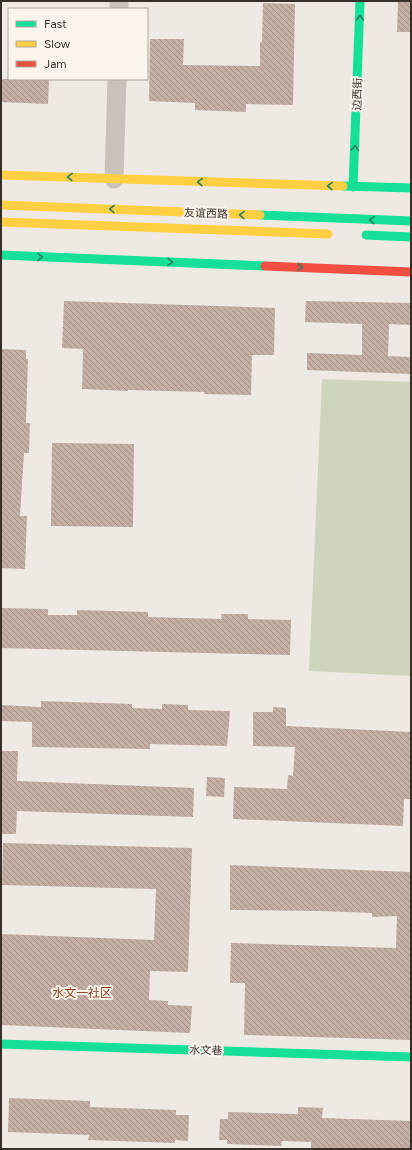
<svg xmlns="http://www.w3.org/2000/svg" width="412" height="1150" font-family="Figtree,'Noto Sans SC',sans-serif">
<defs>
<pattern id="building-back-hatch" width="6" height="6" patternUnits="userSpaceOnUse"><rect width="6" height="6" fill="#c3afa4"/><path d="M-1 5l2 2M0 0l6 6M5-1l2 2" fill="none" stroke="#9f8f86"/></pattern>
</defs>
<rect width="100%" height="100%" fill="#eeeae3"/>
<path fill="#ced5bc" d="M322 379 411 382V676L309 671Z"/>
<path fill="url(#building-back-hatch)" d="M398 1H411V32H397Z
M263 3 295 4 293 105 246 104V112L195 110V103L149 101 150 39H184L183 65 260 66V42H262Z
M1 79H49L48 104 1 102Z
M64 301 275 308 274 355H252L251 395 204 394V392L128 390V391L82 389 83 349 62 348Z
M306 301 411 303V325L389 324 388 356 411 357V374L307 370V353L362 355V324L305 322Z
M1 349 26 350V359H28L26 423H30L29 453H24L20 516H27L25 569 1 568Z
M52 443 134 444 133 527 51 526Z
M1 608 48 609V615H77V610L148 612V617L222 619 221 614H248V619L291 620 290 655 1 648Z
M41 701 132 704V708L162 709V704L188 705V710L230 711 227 746 150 744V749L32 747V722L1 721V705L41 707Z
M273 707 286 708V726L411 732V799H404L403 826 233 819 234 787 287 789 288 775 293 776 295 747 253 746V712H273Z
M1 751H18L17 781 194 788 193 817 17 811 16 834H1Z
M207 777 225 778 224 797 206 796Z
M3 843 192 848 188 972 150 971 149 1000 168 1001V1005L192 1006 190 1033 1 1025V934L154 940 156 889 2 885Z
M230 865 411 872V1040L244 1035 245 983H230L231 943 396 948 397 916 372 917V913L319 911 230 910Z
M9 1098 90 1101V1107L176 1110V1115H189L188 1141 175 1140V1143L88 1140 89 1135 8 1132Z
M298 1107 323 1108 322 1118 411 1121V1149L311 1148V1142L282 1141 281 1146 227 1144V1140H219L220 1119H228V1112L298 1114Z"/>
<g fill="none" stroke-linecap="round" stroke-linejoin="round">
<path stroke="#c8c2bb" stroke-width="19" d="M119 9V1
M114 179 117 79"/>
<path stroke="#16e098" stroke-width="9" d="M343 186 411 188
M353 187 360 1
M260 215 411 221
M366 235 411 237
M1 255 265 266
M1 1044 411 1057"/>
<path stroke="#ffcf43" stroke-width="9" d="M1 175 343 186
M1 205 260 215
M1 222 328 234"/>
<path stroke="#f24e42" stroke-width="9" d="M265 266 411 272"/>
</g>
<defs><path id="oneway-chevron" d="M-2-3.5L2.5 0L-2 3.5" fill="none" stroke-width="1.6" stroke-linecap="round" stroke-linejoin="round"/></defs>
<g stroke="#297f5b">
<use href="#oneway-chevron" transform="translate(360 18) rotate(-88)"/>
<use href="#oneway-chevron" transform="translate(355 148) rotate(-88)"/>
<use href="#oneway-chevron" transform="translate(70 177) rotate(-178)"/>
<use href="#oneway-chevron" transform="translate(200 182) rotate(-178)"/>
<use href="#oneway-chevron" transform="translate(330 186) rotate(-178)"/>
<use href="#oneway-chevron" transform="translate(112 209) rotate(-178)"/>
<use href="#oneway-chevron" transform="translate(242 215) rotate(-178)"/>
<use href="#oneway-chevron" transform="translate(372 220) rotate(-178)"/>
<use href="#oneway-chevron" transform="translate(40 257) rotate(2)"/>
<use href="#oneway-chevron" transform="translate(170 262) rotate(2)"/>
<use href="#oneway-chevron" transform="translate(300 267) rotate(2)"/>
</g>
<g text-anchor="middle" stroke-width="4" stroke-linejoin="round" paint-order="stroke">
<g font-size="11" fill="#392f29" stroke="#fbf4eb">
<text transform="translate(357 94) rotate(-88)" y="4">边西街</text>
<text transform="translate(206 213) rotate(2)" y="4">友谊西路</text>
<text transform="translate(206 1050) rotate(2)" y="4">水文巷</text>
</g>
<g font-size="12" fill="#8b411f" stroke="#fbf4eb">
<text x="82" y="997">水文一社区</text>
</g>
</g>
<rect width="412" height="1150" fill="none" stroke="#392f29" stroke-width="4"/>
<rect x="8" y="8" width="140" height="72" fill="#fbf4eb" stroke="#ada59d"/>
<rect x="16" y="21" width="20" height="6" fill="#16e098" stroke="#ada59d"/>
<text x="44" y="28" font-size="12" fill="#392f29">Fast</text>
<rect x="16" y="41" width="20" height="6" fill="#ffcf43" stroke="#ada59d"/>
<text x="44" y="48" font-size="12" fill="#392f29">Slow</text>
<rect x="16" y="61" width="20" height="6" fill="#f24e42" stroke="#ada59d"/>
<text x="44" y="68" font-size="12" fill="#392f29">Jam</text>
</svg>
